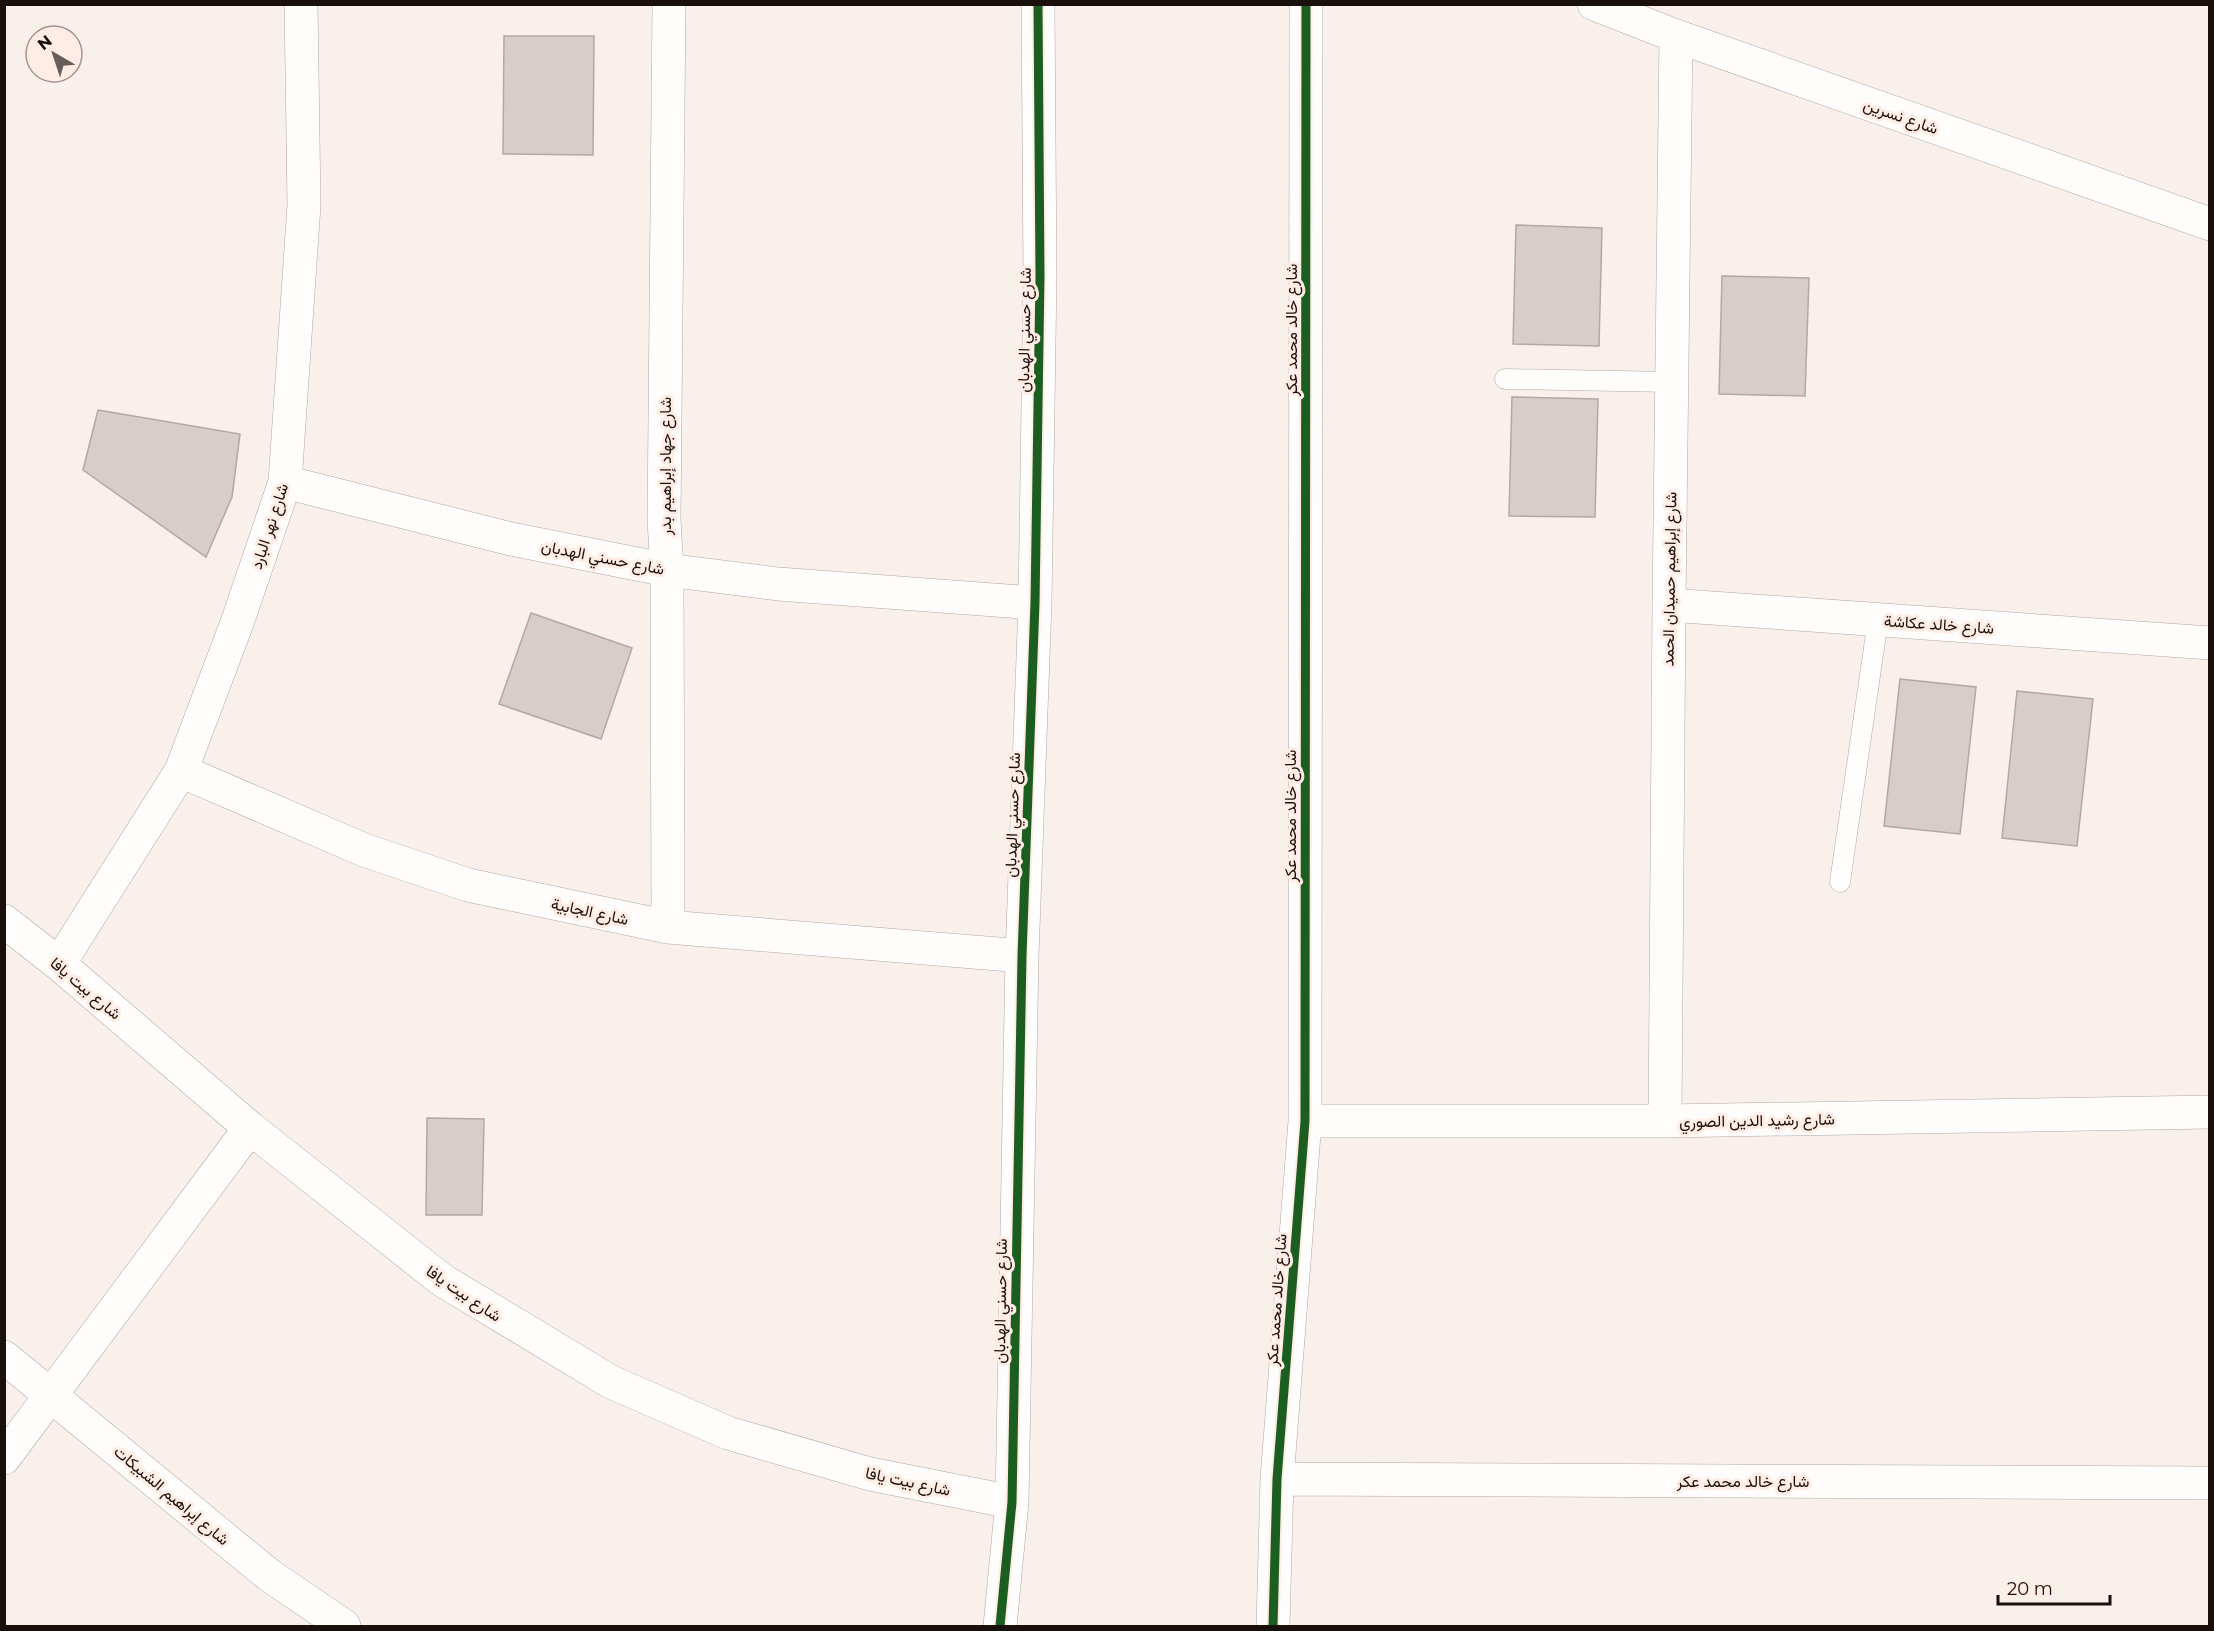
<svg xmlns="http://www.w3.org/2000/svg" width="2214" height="1631" font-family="Montserrat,Vazirmatn,sans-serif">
<rect width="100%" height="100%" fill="#f9efeb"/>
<path fill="#d8cec9" stroke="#b2a8a4" stroke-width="1.5" d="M504 36H594L593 155 503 154Z
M1516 225 1602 228 1599 346 1513 344Z
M1722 276 1809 278 1805 396 1719 394Z
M1512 397 1598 399 1595 517 1509 516Z
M98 410 240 434 232 497 206 557 83 470Z
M531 613 632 648 601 739 499 704Z
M1900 679 1976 687 1960 834 1884 826Z
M2017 691 2093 699 2077 846 2002 838Z
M427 1118 484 1119 482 1215H426Z"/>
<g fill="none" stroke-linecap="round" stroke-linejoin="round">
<defs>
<path id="service" d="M1505 379 1672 382
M1840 882 1878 620"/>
<path id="minor" d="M1594 4 1676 36 2210 224
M285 482 511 539 667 570 778 584 1035 603
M1669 605 2210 643
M181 771 364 850 468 885 668 927 1022 956
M4 921 59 964 250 1128 442 1280 611 1382 728 1433 870 1474 1012 1502
M668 927 667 570 664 520 669 4
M59 964 181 771 237 623 285 482 304 205 301 4
M1305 1121H1665L2210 1112
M1665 1121 1669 605 1676 36
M4 1458 250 1128
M1277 1479 2210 1483
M1000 1626 1012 1502 1022 956 1035 603 1040 276 1038 4
M1273 1626 1277 1479 1305 1121 1306 4"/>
<path id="tertiary" d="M4 1357 269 1575 344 1626"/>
</defs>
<use href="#service" stroke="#b1a8a4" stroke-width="21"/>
<use href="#minor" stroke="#b1a8a4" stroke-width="34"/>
<use href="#tertiary" stroke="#b1a8a4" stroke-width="34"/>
<use href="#service" stroke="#fefdfc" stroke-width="20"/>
<use href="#minor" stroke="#fefdfc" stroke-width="33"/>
<use href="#tertiary" stroke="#fefdfc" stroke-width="33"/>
<defs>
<path id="cycleway" d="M1000 1626 1012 1502 1022 956 1035 603 1040 276 1038 4
M1273 1626 1277 1479 1305 1121 1306 4"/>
</defs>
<use href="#cycleway" stroke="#ffece5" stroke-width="13"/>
<use href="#cycleway" stroke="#1b5e20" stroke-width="9"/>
</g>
<g text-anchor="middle" stroke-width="6" stroke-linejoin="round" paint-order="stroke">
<g font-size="16" fill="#190f0b" stroke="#ffece5">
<text transform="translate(1901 116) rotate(19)" y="6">شارع نسرين</text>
<text transform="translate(1024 330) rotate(-89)" y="6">شارع حسني الهدبان</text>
<text transform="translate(1291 330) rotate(-90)" y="6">شارع خالد محمد عكر</text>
<text transform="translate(665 466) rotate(-90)" y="6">شارع جهاد إبراهيم بدر</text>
<text transform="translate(269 526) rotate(-72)" y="6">شارع نهر البارد</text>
<text transform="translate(603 557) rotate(11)" y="6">شارع حسني الهدبان</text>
<text transform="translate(1669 579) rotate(-89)" y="6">شارع إبراهيم حميدان الحمد</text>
<text transform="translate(1939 624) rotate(4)" y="6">شارع خالد عكاشة</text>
<text transform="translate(1012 815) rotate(-88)" y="6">شارع حسني الهدبان</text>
<text transform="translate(1290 816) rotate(-90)" y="6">شارع خالد محمد عكر</text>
<text transform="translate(590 911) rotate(12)" y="6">شارع الجابية</text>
<text transform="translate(86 988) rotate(40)" y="6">شارع بيت يافا</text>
<text transform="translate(1757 1120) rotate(-1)" y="6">شارع رشيد الدين الصوري</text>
<text transform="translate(464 1293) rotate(34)" y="6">شارع بيت يافا</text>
<text transform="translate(1276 1300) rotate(-86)" y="6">شارع خالد محمد عكر</text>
<text transform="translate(1000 1301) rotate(-89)" y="6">شارع حسني الهدبان</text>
<text transform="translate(908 1481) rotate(12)" y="6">شارع بيت يافا</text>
<text x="1743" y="1487">شارع خالد محمد عكر</text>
<text transform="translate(172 1495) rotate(40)" y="6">شارع إبراهيم الشبيكات</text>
</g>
</g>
<rect width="2214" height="1631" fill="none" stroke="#190f0b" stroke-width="12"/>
<g transform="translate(54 54) rotate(321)"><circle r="28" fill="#ffece5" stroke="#a3948e" stroke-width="1.5"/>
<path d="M0-4.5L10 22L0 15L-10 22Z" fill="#675d59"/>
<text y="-9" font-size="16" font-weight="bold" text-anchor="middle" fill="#190f0b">N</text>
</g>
<path d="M1998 1595v9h112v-9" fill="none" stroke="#190f0b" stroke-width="3"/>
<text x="2007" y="1595" font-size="18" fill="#190f0b" stroke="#ffece5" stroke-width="4.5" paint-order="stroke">20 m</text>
</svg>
